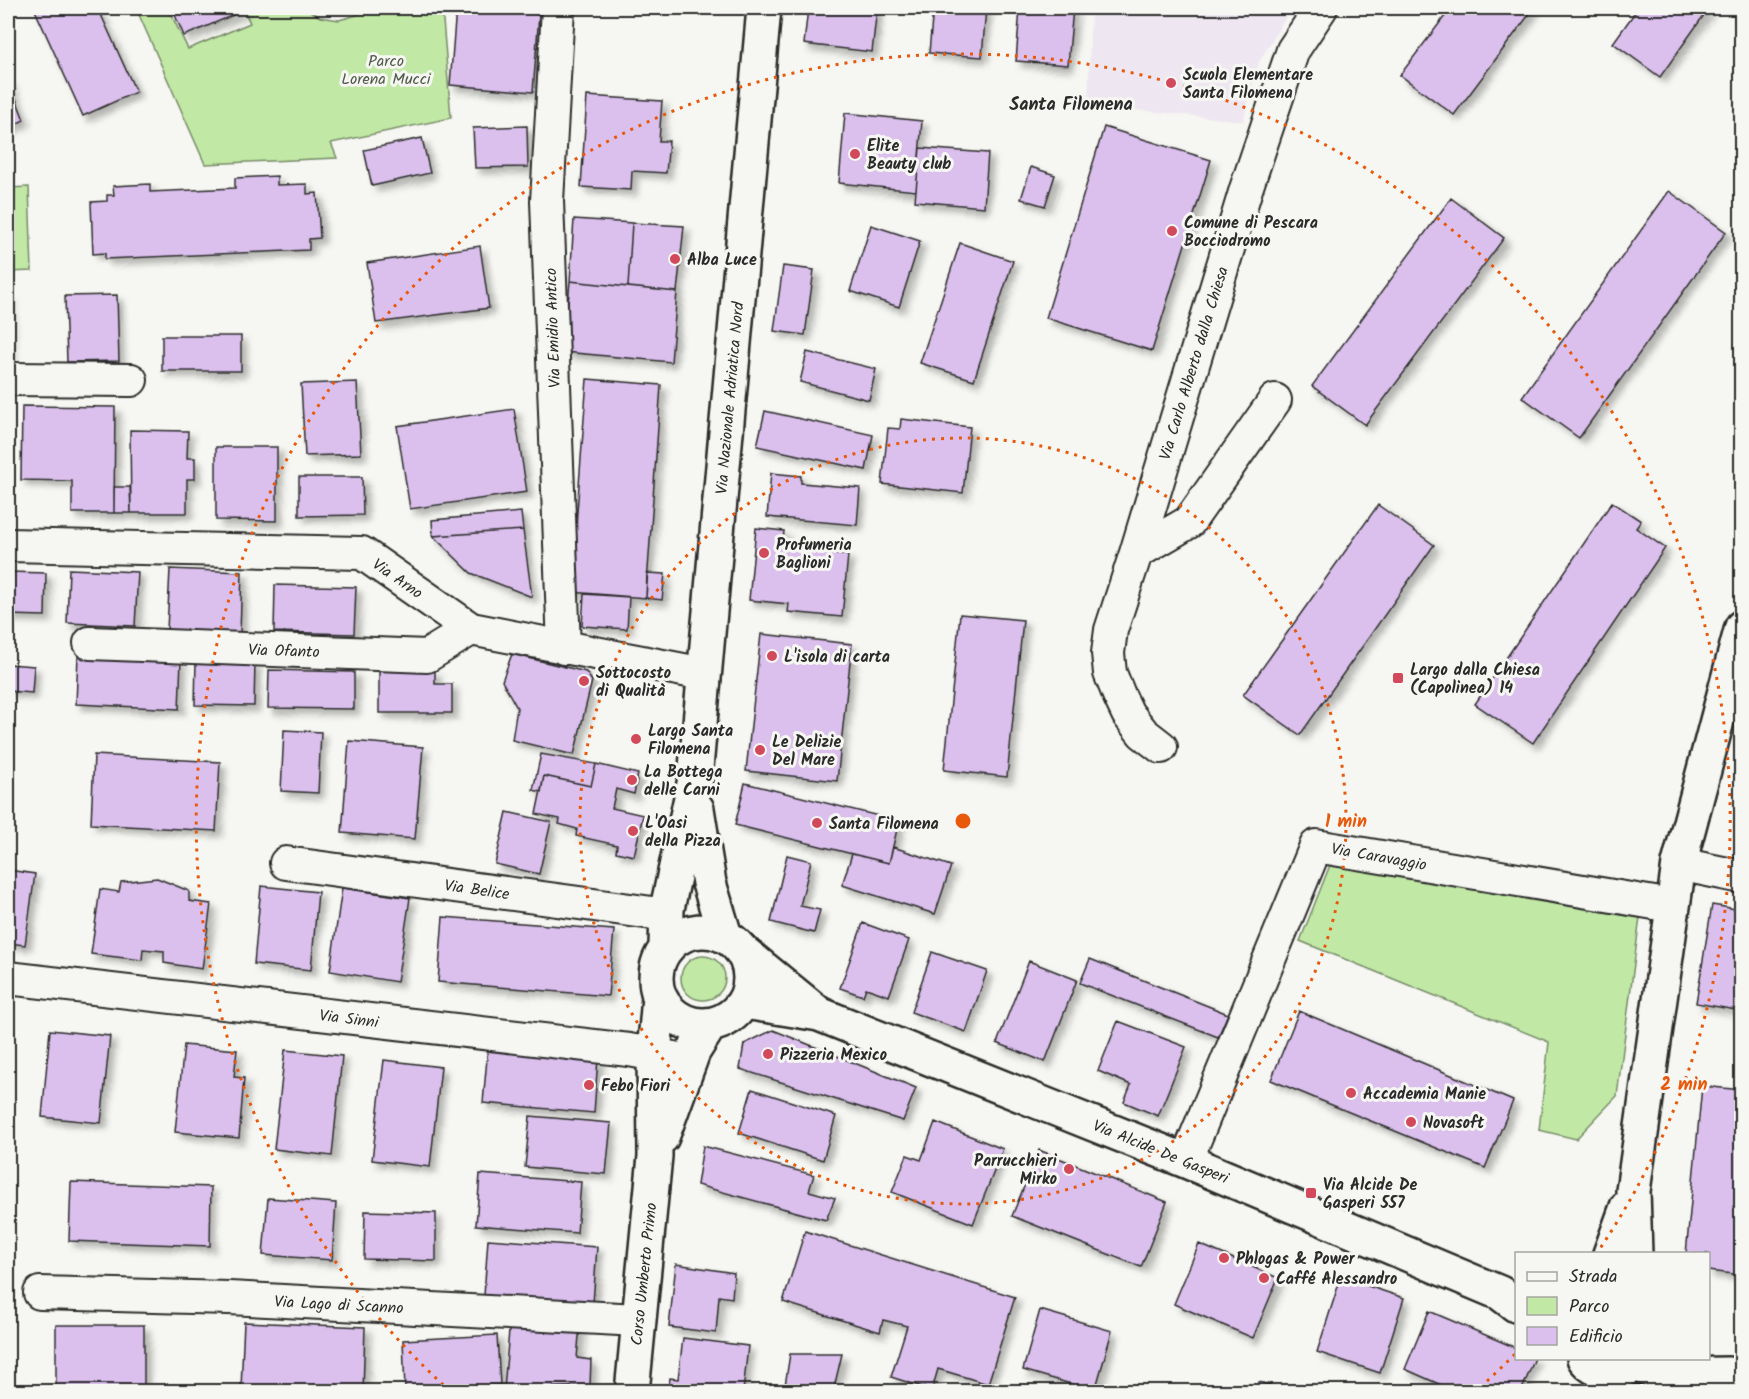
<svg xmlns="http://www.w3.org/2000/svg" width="1749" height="1399" font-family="Kalam,sans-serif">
<defs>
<filter id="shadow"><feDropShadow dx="5.5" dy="5.5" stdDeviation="3" flood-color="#0004"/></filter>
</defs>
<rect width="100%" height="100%" fill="#f6f6f2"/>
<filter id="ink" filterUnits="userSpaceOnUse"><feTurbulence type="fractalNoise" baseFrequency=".0167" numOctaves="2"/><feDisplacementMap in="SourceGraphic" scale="12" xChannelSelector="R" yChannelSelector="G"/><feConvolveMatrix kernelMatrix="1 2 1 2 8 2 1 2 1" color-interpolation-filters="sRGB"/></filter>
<g filter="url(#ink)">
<path fill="#eee6f1" d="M1091 8H1291L1259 62 1243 121 1088 105Z"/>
<path fill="#c1e9a5" stroke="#768a68" stroke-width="1.5" d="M136 8H168L188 49 250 23 243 8H305L320 17 339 20 357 15 368 8H442L451 118 331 143 337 158 205 164Z
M29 187 32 271 8 272V188Z
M1332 860 1640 917 1617 1096 1576 1139 1539 1130 1549 1042 1300 941Z
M681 978a22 22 0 1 1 44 0a22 22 0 1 1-44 0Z"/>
<path fill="#dbc0ee" stroke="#2b2b2b" stroke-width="1.5" filter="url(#shadow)" d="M34 8H98L136 92 83 116Z
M172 8H241L243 11 184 36Z
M456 8 539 14 533 92 450 85Z
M808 8H877L872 52 804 44Z
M933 8H986L982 57 929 53Z
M1020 8H1073L1068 65 1016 61Z
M1451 8H1534L1454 115 1400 75Z
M1638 8H1709L1660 77 1613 43Z
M8 78 24 120 8 128Z
M587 96 662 101 659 141H669L666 173 632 171 631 190 581 187Z
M845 113 922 121 916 191 839 183Z
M527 126 528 167 475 168 473 128Z
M1104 127 1211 160 1152 351 1046 318Z
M422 138 430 173 372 186 364 150Z
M920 148 988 153 984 207 915 201Z
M1031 167 1055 175 1045 206 1021 199Z
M277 176V185L307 184V194L317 193 320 238 309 239V250L105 259V253L93 254 91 202 107 201V195H114L113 186 150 184V192L235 188V178Z
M1669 191 1726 232 1579 438 1522 397Z
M1451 198 1504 238 1365 425 1312 386Z
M574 219 632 223 628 287 570 281Z
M632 223 684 226 677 292 628 287Z
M871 225 920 241 899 307 850 291Z
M960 243 1013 261 974 380 920 363Z
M480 246 489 308 376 323 367 263Z
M783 266 814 270 805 335 774 331Z
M570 281 677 292 671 362 564 352Z
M8 295H9L10 359H8Z
M117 295 119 361 67 362 65 296Z
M162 336H241V371H162Z
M807 352 876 369 869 400 800 382Z
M587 379 661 385 646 598 571 592Z
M357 382 361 454 305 456 301 384Z
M22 406 115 407 114 513H72V481L21 480Z
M514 409 527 492 410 509 397 426Z
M765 411 873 435 866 470 757 446Z
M901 419 970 427 963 493 882 484 888 428 900 429Z
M130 430 188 431 187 458H195V479H187V513H131Z
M216 447H277V521L216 520Z
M771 473 801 476V483L860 488 857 525 767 517Z
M299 477H362L363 515 299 516Z
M114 487H130L131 513H114Z
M1612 502 1641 521 1636 528 1665 548 1533 743 1475 704Z
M1378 505 1434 545 1300 735 1243 695Z
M521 512 523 530 433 536 432 520Z
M756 528 784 531 783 540 812 552 848 555 842 617 788 612 789 604 749 600Z
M523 530 532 597 471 573 433 536Z
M69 569 138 572 135 626 67 623Z
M170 569 242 572 240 633 167 630Z
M8 572 46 573 45 616 8 615Z
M647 573 665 574 662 600 646 598Z
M275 585 356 587 354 634 274 632Z
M584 594 629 597 627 629 582 626Z
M960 614 1023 620 1007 777 944 770Z
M761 634 852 644 837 781 746 771Z
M512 654 586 672 592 681 574 755 512 740 517 708 502 681Z
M78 655 181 660 179 709 76 704Z
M196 661 255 663 254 706 195 705Z
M8 664 34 666 32 693 8 691Z
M269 670 354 672V709L268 708Z
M379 670 435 671V684H452V713H379Z
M284 730 321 732 318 793 281 791Z
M349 741 423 747 415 839 342 833Z
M541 754 596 764 591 786 544 776 541 792 533 790Z
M94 755 220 762 216 831 91 824Z
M596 764 638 774 634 794 616 789 612 808 643 815 634 856 616 852 617 845 576 836 577 829 559 824 560 819 536 814 544 776 591 786Z
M745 783 899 821 889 863 735 825Z
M507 812 551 822 539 874 495 864Z
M893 847 951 866 935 914 842 885 852 854 889 863Z
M787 855 811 861 800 906 820 910 814 933 771 922Z
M8 870 35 874 25 945 8 943Z
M157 878 189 891V901L211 904 202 969 164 963V951L143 949 142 960 91 954 100 889 119 892 121 882Z
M261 886 318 892 311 970 254 964Z
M342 888 410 898 397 982 330 971Z
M1712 905 1742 910V1011L1696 1003Z
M443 917 614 930 608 996 438 982Z
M863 923 909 940 889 996 866 988 863 996 840 988Z
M932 952 987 971 966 1032 911 1012Z
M1090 959 1228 1014 1218 1037 1080 983Z
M1029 961 1077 980 1045 1062 997 1043Z
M1299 1011 1513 1101 1485 1168 1271 1080Z
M1118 1021 1186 1047 1158 1116 1124 1102 1131 1085 1098 1071Z
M50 1030 110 1036 101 1123 42 1117Z
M773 1030 916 1088 903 1121 740 1069 744 1044Z
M184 1045 237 1050 234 1077 244 1078 239 1138 175 1132Z
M488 1047 598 1058 594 1113 483 1103Z
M285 1050 342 1056 332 1156 274 1149Z
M384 1060 441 1067 430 1167 372 1160Z
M1702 1086 1742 1090V1275L1708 1271V1254H1686Z
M752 1089 836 1116 823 1160 739 1133Z
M530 1116 611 1123 606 1174 525 1167Z
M935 1122 1003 1149 973 1224 892 1192 907 1155 921 1160Z
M703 1146 814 1175 809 1191 835 1198 826 1220 697 1185Z
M1039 1150 1167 1202 1141 1267 1012 1216Z
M480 1174 581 1182 577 1233 476 1225Z
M71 1182 211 1187 210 1246 69 1241Z
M268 1198 336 1203 332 1260 263 1255Z
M365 1211 436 1213V1261L364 1259Z
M805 1231 1015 1297 988 1384 938 1369 932 1390 891 1377 907 1326 883 1320 880 1332 783 1302Z
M488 1239 597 1247 593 1304 484 1296Z
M1199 1244 1278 1278 1253 1338 1174 1304Z
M676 1264 734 1273 732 1298 719 1296 716 1333 669 1327Z
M1341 1277 1404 1298 1380 1373 1317 1352Z
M1040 1310 1112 1331 1095 1391 1023 1370Z
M1429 1311 1516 1348V1358H1535L1521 1392H1457L1405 1369Z
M510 1319 580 1325 577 1358 591 1360 590 1386 504 1389Z
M244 1322 365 1327 363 1392 241 1388Z
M56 1325H144V1392H56Z
M497 1335 500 1385 405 1390 403 1340Z
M683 1338 748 1346 743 1392H668L670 1378 678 1379Z
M790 1354H842L833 1392H784Z
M1259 1382 1293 1392H1256Z"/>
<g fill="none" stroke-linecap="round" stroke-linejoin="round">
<defs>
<path id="minor" d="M558 8 547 201 564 648
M8 379 131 380
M8 545 362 553 471 629 704 674
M1136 553 1189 522 1275 400
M90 643 427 656 471 629
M1161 747 1143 733 1128 714 1119 695 1110 673 1108 653 1111 630 1136 553 1246 189 1293 50 1321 8
M286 863 667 915
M1679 864 1742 877
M8 978 629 1050 690 1061
M1186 1161 1316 846 1672 906
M40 1293 229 1298 638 1320"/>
<path id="tertiary" d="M742 951 818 1013
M745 1002 819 1014 1186 1161 1500 1293 1516 1305
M1610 1254 1627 1207
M1635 1254 1633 1191 1679 864 1742 627
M1584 1358C1599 1378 1625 1375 1641 1358
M1634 1365 1668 1375 1728 1374"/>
<path id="secondary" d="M697 809 709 883 725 936
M656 978a47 47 0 1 1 94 0a47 47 0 1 1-94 0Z
M666 947 667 909 695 779 764 8
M662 1137 693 1052 710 1025
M632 1392 655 1156 654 1054 659 997"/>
</defs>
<use href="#minor" stroke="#2b2b2b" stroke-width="36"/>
<use href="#tertiary" stroke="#2b2b2b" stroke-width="38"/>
<use href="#secondary" stroke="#2b2b2b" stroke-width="38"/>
<use href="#minor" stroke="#f6f6f2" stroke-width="32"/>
<use href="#tertiary" stroke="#f6f6f2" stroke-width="33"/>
<use href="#secondary" stroke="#f6f6f2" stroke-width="33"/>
</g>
</g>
<g fill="none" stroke="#e8590c" stroke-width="3" stroke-dasharray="3 6">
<circle cx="963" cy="821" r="383"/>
<path d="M1515 1354A767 767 0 0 1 1476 1391M450 1391A767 767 0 1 1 1599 1250"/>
</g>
<g fill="#d1495b" stroke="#f6f6f2" stroke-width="2">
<circle cx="1171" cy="83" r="6"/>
<circle cx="855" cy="154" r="6"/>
<circle cx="1172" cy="231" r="6"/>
<circle cx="675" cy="259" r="6"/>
<circle cx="764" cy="553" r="6"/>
<circle cx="772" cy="656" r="6"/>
<rect x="1392" y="672" width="12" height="12" rx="3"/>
<circle cx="584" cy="681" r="6"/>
<circle cx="636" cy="739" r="6"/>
<circle cx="760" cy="750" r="6"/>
<circle cx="632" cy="780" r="6"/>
<circle cx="817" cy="823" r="6"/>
<circle cx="633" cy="831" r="6"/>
<circle cx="768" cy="1054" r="6"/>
<circle cx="589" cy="1085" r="6"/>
<circle cx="1351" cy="1093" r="6"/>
<circle cx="1411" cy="1122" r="6"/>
<circle cx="1069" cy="1169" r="6"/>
<rect x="1305" y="1187" width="12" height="12" rx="3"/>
<circle cx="1224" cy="1258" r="6"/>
<circle cx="1264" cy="1278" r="6"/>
</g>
<g text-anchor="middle" stroke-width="6" stroke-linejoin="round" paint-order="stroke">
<g font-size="16" fill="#505a4a" stroke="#f6f6f2">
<text x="386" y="66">Parco<tspan x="386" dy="18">Lorena Mucci</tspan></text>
</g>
<g font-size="16" font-weight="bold" fill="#2b2b2b" stroke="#f6f6f2" text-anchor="start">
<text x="1183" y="80">Scuola Elementare<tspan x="1183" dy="18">Santa Filomena</tspan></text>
<text x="867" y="151">Elite<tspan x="867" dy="18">Beauty club</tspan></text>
<text x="1184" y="228">Comune di Pescara<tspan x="1184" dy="18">Bocciodromo</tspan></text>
<text x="687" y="265">Alba Luce</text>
<text x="776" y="550">Profumeria<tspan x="776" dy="18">Baglioni</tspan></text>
<text x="784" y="662">L'isola di carta</text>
<text x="1410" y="675">Largo dalla Chiesa<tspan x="1410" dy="18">(Capolinea) 14</tspan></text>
<text x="596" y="678">Sottocosto<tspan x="596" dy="18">di Qualità</tspan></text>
<text x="648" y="736">Largo Santa<tspan x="648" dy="18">Filomena</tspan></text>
<text x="772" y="747">Le Delizie<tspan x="772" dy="18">Del Mare</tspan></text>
<text x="644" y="777">La Bottega<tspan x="644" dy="18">delle Carni</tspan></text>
<text x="645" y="828">L'Oasi<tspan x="645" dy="18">della Pizza</tspan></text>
<text x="829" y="829">Santa Filomena</text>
<text x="780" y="1060">Pizzeria Mexico</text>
<text x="601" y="1091">Febo Fiori</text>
<text x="1363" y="1099">Accademia Manie</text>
<text x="1423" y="1128">Novasoft</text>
<text x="1057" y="1166" text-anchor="end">Parrucchieri<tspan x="1057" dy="18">Mirko</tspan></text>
<text x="1323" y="1190">Via Alcide De<tspan x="1323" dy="18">Gasperi 557</tspan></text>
<text x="1236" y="1264">Phlogas &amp; Power</text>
<text x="1276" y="1284">Caffé Alessandro</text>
</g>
<g font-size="16" fill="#2b2b2b" stroke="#f6f6f2">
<text transform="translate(552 328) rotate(-92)" y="6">Via Emidio Antico</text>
<text transform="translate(1193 363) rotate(-73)" y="6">Via Carlo Alberto dalla Chiesa</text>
<text transform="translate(729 398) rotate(-85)" y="6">Via Nazionale Adriatica Nord</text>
<text transform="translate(398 578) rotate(35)" y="6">Via Arno</text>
<text transform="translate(284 650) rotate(2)" y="6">Via Ofanto</text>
<text transform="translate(1379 856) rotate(10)" y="6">Via Caravaggio</text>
<text transform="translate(477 889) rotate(8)" y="6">Via Belice</text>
<text transform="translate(349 1018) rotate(7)" y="6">Via Sinni</text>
<text transform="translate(1161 1151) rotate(22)" y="6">Via Alcide De Gasperi</text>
<text transform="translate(643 1274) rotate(-84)" y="6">Corso Umberto Primo</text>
<text transform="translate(339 1304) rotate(3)" y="6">Via Lago di Scanno</text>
</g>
<g font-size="18" font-weight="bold" fill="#2b2b2b" stroke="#f6f6f2">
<text x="1071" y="110">Santa Filomena</text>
</g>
</g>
<circle cx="963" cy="821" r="9" fill="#e8590c" stroke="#f6f6f2" stroke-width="3"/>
<g font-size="18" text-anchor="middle" font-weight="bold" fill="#e8590c" stroke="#f6f6f2" stroke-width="6" stroke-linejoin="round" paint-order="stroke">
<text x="1346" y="827">1 min</text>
<text x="1684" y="1090">2 min</text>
</g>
<rect width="1749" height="1399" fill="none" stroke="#f6f6f2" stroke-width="30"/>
<rect x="15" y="15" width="1719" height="1369" fill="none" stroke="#2b2b2b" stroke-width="2" filter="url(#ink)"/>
<rect x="1515" y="1252" width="195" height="108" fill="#f6f6f2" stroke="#a5a5a2" stroke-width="1.5"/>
<rect x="1527" y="1272" width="30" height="9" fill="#f6f6f2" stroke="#a5a5a2" stroke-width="1.5"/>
<text x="1569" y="1282" font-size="18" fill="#2b2b2b">Strada</text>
<rect x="1527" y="1297" width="30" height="18" fill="#c1e9a5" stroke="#a5a5a2" stroke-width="1.5"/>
<text x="1569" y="1312" font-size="18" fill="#2b2b2b">Parco</text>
<rect x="1527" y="1327" width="30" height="18" fill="#dbc0ee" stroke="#a5a5a2" stroke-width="1.5"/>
<text x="1569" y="1342" font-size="18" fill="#2b2b2b">Edificio</text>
</svg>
